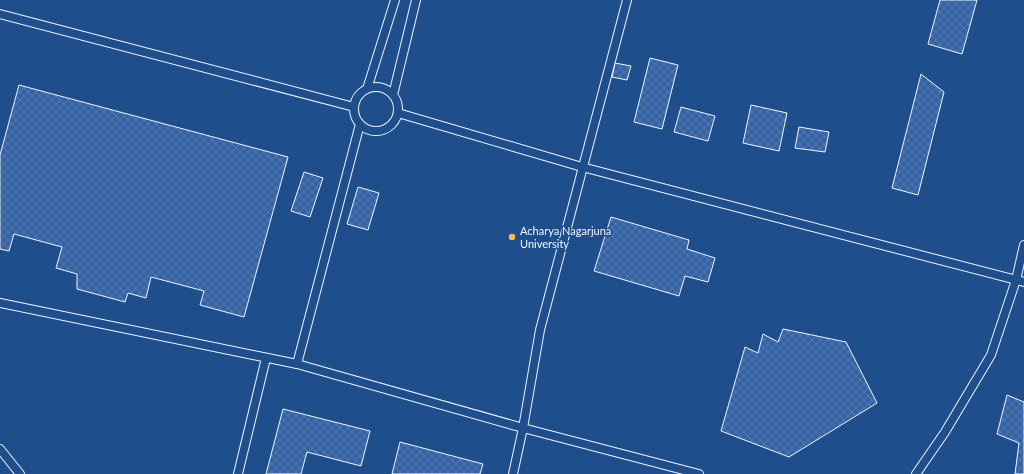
<svg xmlns="http://www.w3.org/2000/svg" width="1024" height="474" font-family="Lato,sans-serif">
<defs>
<pattern id="building-cross-hatch" width="8" height="8" patternUnits="userSpaceOnUse"><rect width="8" height="8" fill="#3563a3"/><path d="M0 0l8 8M0 8l8-8" fill="none" stroke="#537ab1"/></pattern>
</defs>
<rect width="100%" height="100%" fill="#1f4e8c"/>
<path fill="url(#building-cross-hatch)" stroke="#f2f6ff" d="M940 0H977L962 54 928 44Z
M650 58 678 65 662 129 634 122Z
M615 63 631 66 627 80 612 77Z
M921 74 944 92 918 195 892 188Z
M19 85 288 157 244 317 200 305 204 291 151 277 146 298 128 293 125 302 77 289V274L56 268 62 247 14 234 9 251 0 249V155Z
M751 105 787 113 779 151 743 143Z
M681 107 715 116 708 141 674 132Z
M799 127 829 132 825 152 795 148Z
M304 172 323 178 310 217 291 211Z
M358 187 379 193 368 230 347 224Z
M611 217 689 240 687 249 715 258 708 282 685 276 679 296 594 271Z
M783 329 846 342 877 403 789 457 721 431 745 347 758 353 763 334 778 342Z
M1007 395 1024 402V474H1015L1019 443 997 434Z
M283 409 370 431 361 466 307 452 301 474H266Z
M400 442 483 464 480 474H392Z"/>
<g fill="none" stroke-linecap="round" stroke-linejoin="round">
<defs>
<path id="service" d="M0 14 354 107
M354 109a22 22 0 1 1 44 0a22 22 0 1 1-44 0Z
M367 89 395 0
M393 95 416 0
M398 113 582 167 1024 282
M0 303 297 364 523 428 699 474
M297 364 360 124
M0 449 20 474
M238 474 266 358
M513 474 523 428 540 330 627 0
M916 474 945 432 991 355 1016 280 1024 245"/>
</defs>
<use href="#service" stroke="#f2f6ff" stroke-width="10"/>
<use href="#service" stroke="#1f4e8c" stroke-width="8"/>
</g>
<circle fill="#ffb74d" stroke="#1f4e8c" stroke-width="1.5" cx="512" cy="237" r="4"/>
<g text-anchor="middle" stroke-width="3" stroke-linejoin="round" paint-order="stroke">
<g font-size="11" fill="#f2f6ff" stroke="#1f4e8c" text-anchor="start">
<text x="520" y="235">Acharya Nagarjuna<tspan x="520" dy="13">University</tspan></text>
</g>
</g>
</svg>
